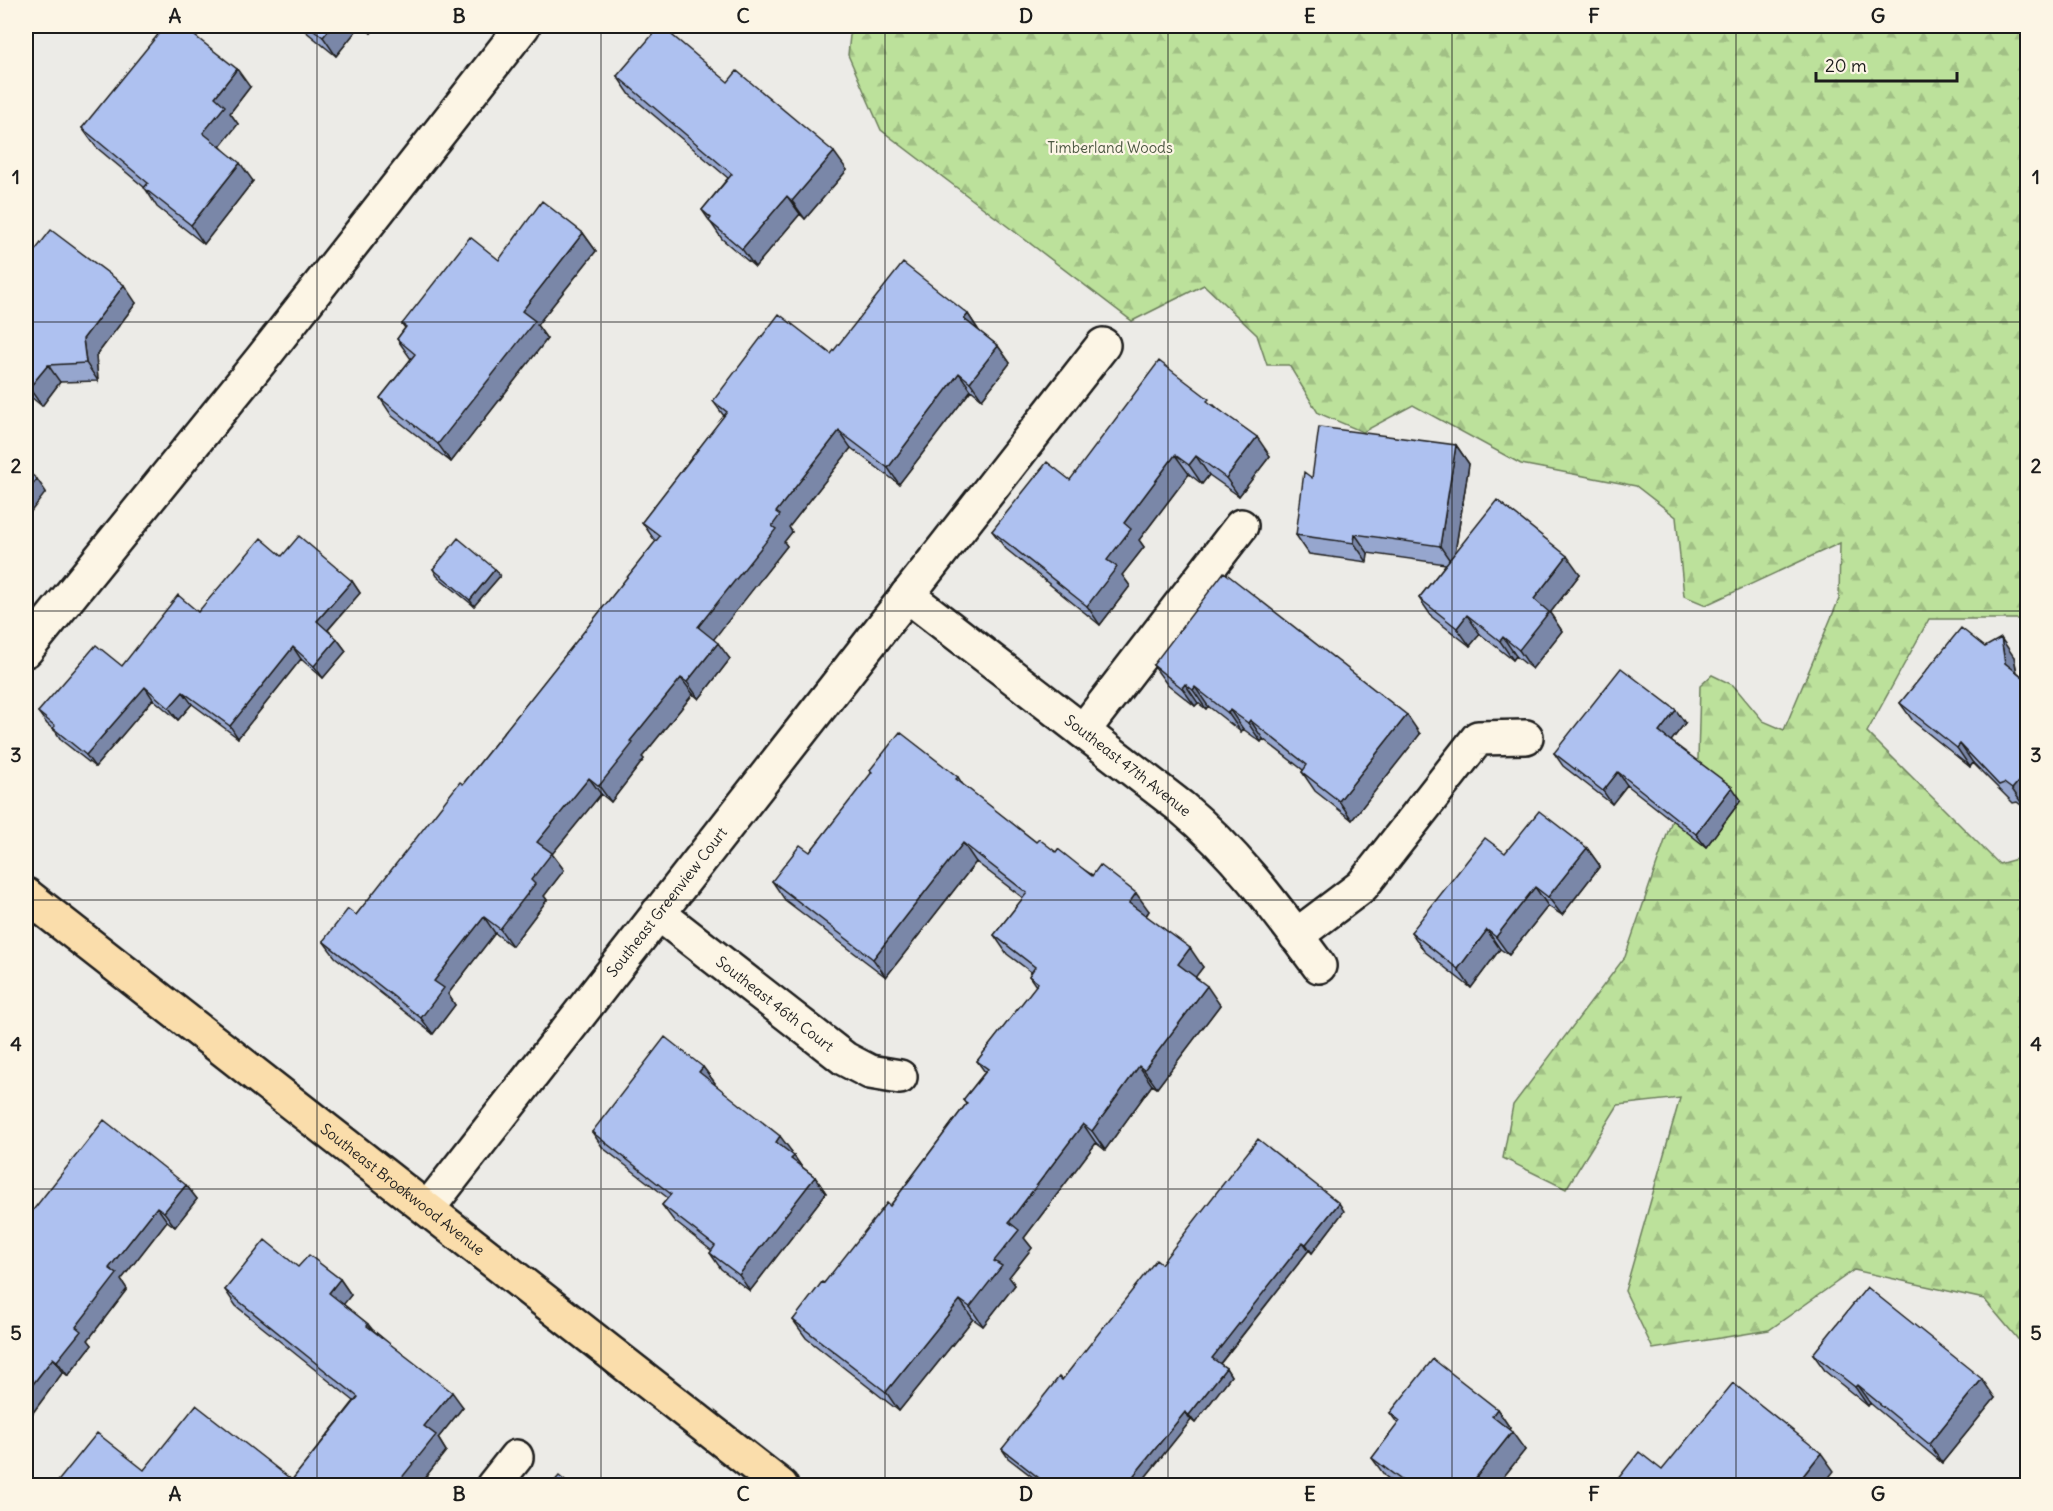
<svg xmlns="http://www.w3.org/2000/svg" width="2053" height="1511" font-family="Delius,sans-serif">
<defs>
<pattern id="forest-firs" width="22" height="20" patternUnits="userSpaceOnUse" patternTransform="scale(1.5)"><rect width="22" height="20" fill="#bce19b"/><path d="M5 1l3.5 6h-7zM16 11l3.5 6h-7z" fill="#a1c085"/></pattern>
</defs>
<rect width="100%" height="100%" fill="#ecebe7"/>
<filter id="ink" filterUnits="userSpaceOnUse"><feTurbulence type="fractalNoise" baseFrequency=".0167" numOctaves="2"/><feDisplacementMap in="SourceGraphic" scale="12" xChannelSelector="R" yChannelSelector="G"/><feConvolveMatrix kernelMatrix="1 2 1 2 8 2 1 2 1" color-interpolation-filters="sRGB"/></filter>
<g filter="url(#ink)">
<path fill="url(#forest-firs)" stroke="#6c7e5c" stroke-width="1.5" d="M851 26H2027V619H1929L1867 732 1999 864 2027 856V1350L1984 1299 1854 1270 1769 1330 1653 1349 1625 1291 1680 1098 1618 1105 1566 1189 1503 1158 1513 1105 1625 957 1672 820V802L1698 759 1700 686 1712 675 1733 685 1763 721 1784 730 1839 599 1840 543 1706 605 1684 596 1676 517 1636 486 1521 464 1413 405 1363 432 1318 413 1289 365H1267L1257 335 1204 285 1132 321 881 130 848 55Z"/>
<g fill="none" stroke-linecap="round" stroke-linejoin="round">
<defs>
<g id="minor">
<path id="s1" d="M907 595 1181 807C1237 854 1276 908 1319 966"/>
<path d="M26 650 261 360 523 26"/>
<path d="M1083 731 1241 526"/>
<path id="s2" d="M658 913 845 1059 870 1072 900 1077"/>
<path d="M1296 936 1362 886 1478 738 1526 737"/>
<path id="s3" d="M428 1208 1103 345"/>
<path d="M493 1486 516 1457"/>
</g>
<g id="major">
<path id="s4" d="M26 895 781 1486"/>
</g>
</defs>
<use href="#minor" stroke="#1c1c1c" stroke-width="38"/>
<use href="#major" stroke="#1c1c1c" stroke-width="38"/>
<use href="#minor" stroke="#fcf5e5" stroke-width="33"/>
<use href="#major" stroke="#faddab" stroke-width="33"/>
</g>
<path fill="#96a6ce" stroke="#1c1c1c" stroke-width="1.5" d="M299 26H360L336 56Z
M361 26H377L371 33Z
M617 76 728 82 847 170 805 219 800 214 755 267 722 239 702 210 728 178 630 95Z
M250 87 230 113 238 124 220 146 253 181 204 244 157 207 145 188 96 147 82 128Z
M583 233 596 251 537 325 547 339 451 462 392 416 380 398 411 359 397 339 405 328 402 324 499 260Z
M26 262 136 303 96 356 98 381 60 382 42 406 26 393Z
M968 314 979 331 998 346 1010 363 982 399 971 390 899 484 851 448 789 527 792 532 784 542 787 546 713 639 730 659 699 699 693 694 642 757 644 759 611 802 601 794 552 854 564 870 544 896 547 900 512 946 495 933 448 994 455 1005 433 1034 335 957 323 941 356 915 463 784 656 541 653 538 642 522 724 416 713 401 831 354Z
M1214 405 1270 456 1239 496 1209 475 1202 484 1189 474 1139 540 1144 547 1122 575 1130 586 1100 625 1006 549 992 531 1070 480Z
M1456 445 1469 464 1455 553 1580 574 1550 613 1562 631 1532 669 1516 656 1513 660 1480 634 1470 646 1432 617 1419 598 1446 564 1368 553 1367 562 1309 554 1296 535 1312 478Z
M282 556 352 581 360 593 328 630 337 639 346 651 323 678 301 659 238 738 192 704 178 720 153 699 95 767 61 740 56 732 47 724 38 712 122 666 198 612Z
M433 569 500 576 474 606 437 576Z
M1985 647 2014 657 2017 672 2028 681V805L2025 808 2017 802 2013 803 1973 763 1970 767 1913 721 1900 703Z
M1153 665 1420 734 1352 820 1315 791 1302 772 1303 770 1263 739 1261 742 1243 729 1241 732 1208 706 1206 709 1198 703 1195 706 1166 683Z
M1685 723 1671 741 1741 800 1706 847 1627 785 1612 804 1563 766 1554 753Z
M870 770 958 777 963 785 1036 842 1056 852 1149 911 1146 916 1203 967 1195 977 1220 1005 1157 1088 1152 1085 1105 1150 1096 1143 1024 1238 1032 1248 1009 1277 1015 1285 983 1326 973 1319 899 1411 806 1338 793 1320 890 1206 966 1104 963 1100 985 1072 977 1061 1036 986 1029 976 1031 972 1007 954 994 935 1023 898 976 862 886 977 785 900 772 881 810 852 872 773Z
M1587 848 1600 866 1562 915 1548 906 1509 955 1500 949 1471 988 1424 951 1411 932 1505 853Z
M703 1067 715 1083 714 1084 792 1152 790 1154 794 1156 801 1166 815 1177 826 1193 750 1291 721 1269 710 1253 712 1251 674 1221 662 1205 668 1198 603 1148 592 1132Z
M186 1185 197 1199 175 1227 167 1221 121 1280 127 1289 88 1340 92 1345 68 1376 63 1372 26 1422V1219Z
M1344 1211 1312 1253 1309 1250 1220 1364 1226 1368 1231 1376 1195 1423 1191 1420 1139 1485H1043L1008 1458 1002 1449 1062 1380Z
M298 1267 340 1279 351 1295 343 1304 368 1324 372 1329 463 1407 438 1438 446 1451 419 1485H55L144 1470 292 1480 354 1401 236 1306 225 1290Z
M1813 1354 1995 1398 1942 1463 1870 1403 1868 1406 1826 1372Z
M1497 1409 1510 1428 1509 1430 1525 1450 1497 1485H1397L1385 1476 1372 1458 1398 1424 1390 1413Z"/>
<path fill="#7a87a8" stroke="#1c1c1c" stroke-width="1.5" d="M332 26H360L336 56 323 37Z
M366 26H377L371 33Z
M237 69 250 87 230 113 238 124 216 152 203 133 215 97Z
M834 152 847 170 805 219 792 201Z
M240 163 253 181 204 244 191 225Z
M787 196 800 214 755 267 742 249Z
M583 233 596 251 537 325 547 339 451 462 438 444 522 311Z
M124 285 136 303 96 356 98 381 86 363 83 339Z
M968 314 979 331 964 319Z
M998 346 1010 363 982 399 970 382Z
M48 365 60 382 42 406 29 388Z
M959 373 971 390 899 484 888 468Z
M839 431 851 448 789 527 792 532 784 542 787 546 710 644 698 627 776 512Z
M1257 437 1270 456 1239 496 1226 478Z
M1456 445 1469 464 1453 565 1440 546Z
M1175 455 1189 474 1139 540 1144 547 1122 575 1130 586 1100 625 1087 606 1107 560 1124 523Z
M1196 456 1209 475 1202 484 1189 465Z
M37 479 46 492 26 518V493Z
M1355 534 1368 553 1367 562 1354 543Z
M1567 556 1580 574 1550 613 1562 631 1532 669 1519 650 1534 599Z
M495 569 500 576 474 606 470 600Z
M352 581 360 593 325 633 317 621Z
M1467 615 1480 634 1470 646 1457 628Z
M1503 637 1516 656 1513 660 1500 641Z
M2001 638 2014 657 2018 681 2005 663Z
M337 639 346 651 323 678 314 666Z
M718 643 730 659 699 699 687 682Z
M293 647 301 659 238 738 230 726Z
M681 678 693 694 642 757 644 759 611 802 599 786 630 741Z
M1185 684 1198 703 1195 706 1182 688Z
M145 687 153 699 95 767 86 755Z
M1195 687 1208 706 1206 709 1193 690Z
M183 692 192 704 178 720 169 708Z
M1230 710 1243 729 1241 732 1228 713Z
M1676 710 1685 723 1668 745 1659 732Z
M1407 715 1420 734 1352 820 1339 801Z
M1250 720 1263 739 1261 742 1248 723Z
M1960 744 1973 763 1970 767 1957 748Z
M2028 770V805L2025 808 2012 789Z
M1618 772 1627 785 1612 804 1603 791Z
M589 778 601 794 552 854 564 870 544 896 547 900 512 946 500 929 537 842Z
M1732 787 1741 800 1706 847 1696 834Z
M963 843 976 862 886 977 873 959Z
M1587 848 1600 866 1562 915 1548 897Z
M1535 887 1548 906 1509 955 1496 937Z
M1136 893 1149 911 1142 921 1129 903Z
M484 917 495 933 448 994 455 1005 433 1034 421 1018 434 981Z
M1487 930 1500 949 1471 988 1458 969Z
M1190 948 1203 967 1191 983 1178 964Z
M1207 986 1220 1005 1157 1088 1144 1070Z
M1139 1066 1152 1085 1105 1150 1092 1131Z
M703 1067 715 1083 711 1089 699 1072Z
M1083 1124 1096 1143 1024 1238 1032 1248 1009 1277 1015 1285 983 1326 970 1307 1009 1222Z
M780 1136 792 1152 787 1158 776 1142Z
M794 1156 805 1172 791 1159Z
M815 1177 826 1193 750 1291 739 1275Z
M186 1185 197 1199 175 1227 164 1212Z
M1339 1203 1344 1211 1312 1253 1306 1244Z
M157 1207 167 1221 121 1280 127 1289 88 1340 92 1345 68 1376 57 1361 109 1268Z
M1303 1242 1309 1250 1218 1366 1212 1358Z
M340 1279 351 1295 340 1309 329 1293Z
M960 1300 973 1319 899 1411 886 1392Z
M53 1358 63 1372 26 1422V1393Z
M1226 1368 1231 1376 1195 1423 1189 1415Z
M1982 1379 1995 1398 1942 1463 1929 1444Z
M1857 1385 1870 1403 1868 1406 1855 1387Z
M452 1392 463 1407 438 1438 446 1451 419 1485H396L424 1426Z
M1497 1409 1510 1428 1505 1435 1492 1416Z
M1185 1412 1191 1420 1139 1485H1126Z
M1512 1432 1525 1450 1497 1485H1470Z
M1821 1453 1834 1471 1823 1485H1796Z"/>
<path fill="#aec1f0" stroke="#1c1c1c" stroke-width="1.5" d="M165 26H182L237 69 215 97 225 106 203 133 240 163 191 225 144 188 148 183 82 128Z
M309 26H332L323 37Z
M660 26H661L728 82 737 71 834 152 792 201 787 196 742 249 709 221 711 218 702 210 732 174 617 76Z
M542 201 583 233 522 311 535 321 438 444 380 398 415 354 397 339 406 327 402 324 470 237 499 260Z
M51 230 124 285 83 339 86 363 48 365 29 388 26 385V262Z
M903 263 968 314 964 319 998 346 970 382 959 373 888 468 839 431 776 512 780 515 772 526 776 529 698 627 718 643 687 682 681 678 630 741 633 743 599 786 589 778 537 842 552 853 531 880 535 884 500 929 484 917 434 981 444 988 421 1018 323 941 348 909 356 915 460 782 463 784 660 536 642 522 727 412 713 401 779 314 831 354Z
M1159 361 1209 399 1207 401 1257 437 1226 478 1196 456 1189 465 1175 455 1124 523 1131 529 1107 560 1117 567 1087 606 992 531 1047 462 1070 480Z
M1319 427 1456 445 1440 546 1355 534 1354 543 1296 535 1304 472 1312 478Z
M26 470 37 479 26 493Z
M1497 500 1567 556 1534 599 1549 612 1519 650 1503 637 1500 641 1467 615 1457 628 1419 598Z
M299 536 352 581 317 621 337 639 314 666 293 647 230 726 183 692 169 708 145 687 86 755 53 728 55 726 38 712 96 645 122 666 178 595 198 612 261 538 282 556Z
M458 538 495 569 470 600 433 569Z
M1224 572 1407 715 1339 801 1302 772 1307 765 1250 720 1248 723 1230 710 1228 713 1195 687 1193 690 1185 684 1182 688 1153 665Z
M1961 628 1985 647 2001 638 2005 663 2028 681V770L2012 789 2004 783 1999 785 1960 744 1957 748 1900 703Z
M1621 668 1676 710 1659 732 1732 787 1696 834 1618 772 1603 791 1554 753Z
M900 732 958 777 956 779 1036 842 1039 839 1056 852 1058 849 1092 876 1100 865 1136 893 1129 903 1190 948 1178 964 1207 986 1144 1070 1139 1066 1092 1131 1083 1124 1009 1222 1019 1230 994 1261 1002 1266 970 1307 960 1300 886 1392 793 1320 822 1282 824 1283 887 1203 890 1206 967 1103 963 1100 988 1069 977 1061 1038 983 1029 976 1035 967 994 935 1027 893 963 843 873 959 772 881 800 845 810 852 872 772 870 770Z
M1539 811 1587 848 1548 897 1535 887 1496 937 1487 930 1458 969 1411 932 1485 838 1505 853Z
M665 1037 703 1067 699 1072 780 1136 776 1142 794 1156 791 1159 815 1177 739 1275 710 1253 715 1246 662 1205 671 1194 592 1132Z
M104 1120 186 1185 164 1212 157 1207 109 1268 117 1274 76 1327 81 1331 57 1361 53 1358 26 1393V1219Z
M1258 1139 1339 1203 1306 1244 1303 1242 1212 1358 1226 1368 1189 1415 1185 1412 1126 1485H1048L1002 1449 1059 1377 1062 1380 1156 1260 1161 1264Z
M265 1240 298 1267 309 1255 340 1279 329 1293 368 1324 367 1326 452 1392 424 1426 436 1435 396 1485H55L97 1433 144 1470 196 1405 292 1480 358 1397 225 1290Z
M1867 1287 1982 1379 1929 1444 1857 1385 1855 1387 1813 1354Z
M1433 1359 1497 1409 1492 1416 1512 1432 1470 1485H1408L1372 1458 1400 1421 1390 1413Z
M1733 1383 1821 1453 1796 1485H1613L1639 1452 1662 1470Z
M559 1476 570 1485H551Z"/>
</g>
<path fill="none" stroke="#1c1c1c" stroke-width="1.5" stroke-opacity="0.55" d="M317 26V1486M601 26V1486M885 26V1486M1168 26V1486M1452 26V1486M1736 26V1486M26 322H2028M26 611H2028M26 900H2028M26 1189H2028"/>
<g text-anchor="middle" stroke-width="4.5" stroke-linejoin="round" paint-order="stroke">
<g font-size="15" fill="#4c5742" stroke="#fcf5e5">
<text x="1110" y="153">Timberland Woods</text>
</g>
<g font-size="15" fill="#1c1c1c" stroke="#fcf5e5">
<text dy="5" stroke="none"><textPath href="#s1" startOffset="279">Southeast 47th Avenue</textPath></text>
<text dy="5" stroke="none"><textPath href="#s3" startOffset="388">Southeast Greenview Court</textPath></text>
<text dy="5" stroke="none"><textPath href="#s2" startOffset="148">Southeast 46th Court</textPath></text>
<text dy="5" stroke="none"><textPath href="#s4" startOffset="478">Southeast Brookwood Avenue</textPath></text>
</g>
</g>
<rect width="2053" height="1511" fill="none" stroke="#fcf5e5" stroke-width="66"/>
<path d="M1816 72v9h141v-9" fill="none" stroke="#1c1c1c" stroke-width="3"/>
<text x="1825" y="72" font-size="18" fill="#1c1c1c" stroke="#fcf5e5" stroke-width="4.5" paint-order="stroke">20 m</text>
<rect x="33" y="33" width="1987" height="1445" fill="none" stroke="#1c1c1c" stroke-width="2"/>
<g font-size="20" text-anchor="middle" font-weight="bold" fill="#1c1c1c">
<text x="175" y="23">A</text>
<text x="459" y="23">B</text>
<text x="743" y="23">C</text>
<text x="1026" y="23">D</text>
<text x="1310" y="23">E</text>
<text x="1594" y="23">F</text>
<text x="1878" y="23">G</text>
<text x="16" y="184">1</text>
<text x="2036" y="184">1</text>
<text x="16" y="473">2</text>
<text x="2036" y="473">2</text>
<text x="16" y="762">3</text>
<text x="2036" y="762">3</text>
<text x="16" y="1051">4</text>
<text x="2036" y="1051">4</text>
<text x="16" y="1340">5</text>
<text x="2036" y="1340">5</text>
<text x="175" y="1501">A</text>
<text x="459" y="1501">B</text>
<text x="743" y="1501">C</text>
<text x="1026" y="1501">D</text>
<text x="1310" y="1501">E</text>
<text x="1594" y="1501">F</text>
<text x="1878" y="1501">G</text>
</g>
</svg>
